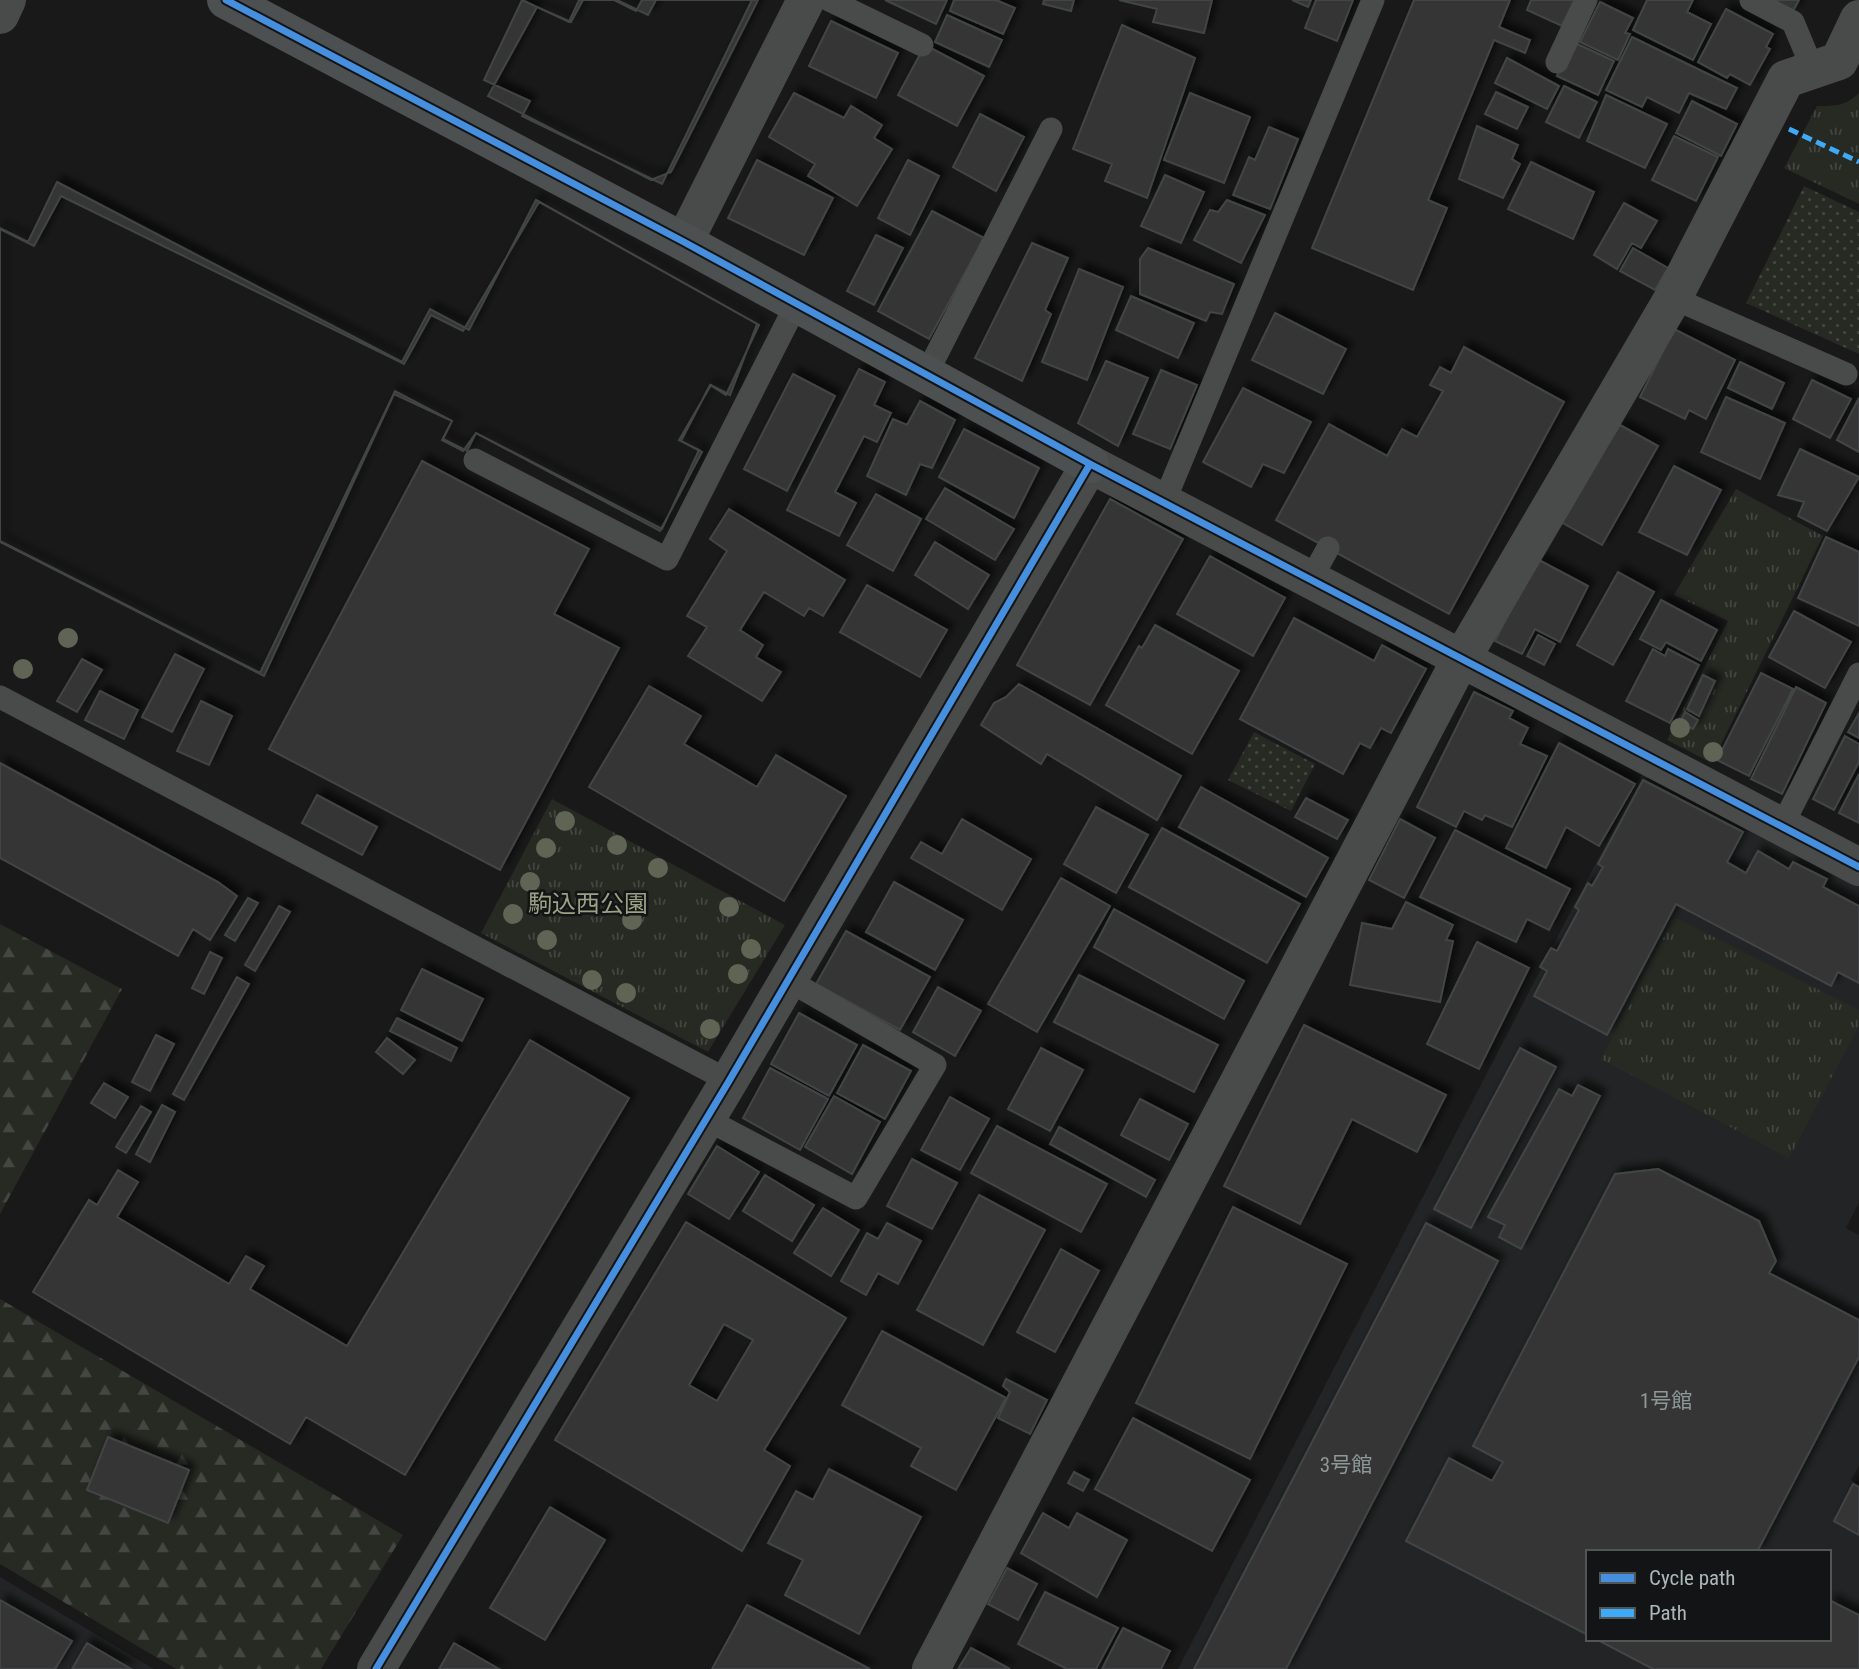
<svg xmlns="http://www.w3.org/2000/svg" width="1859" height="1669" font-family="'Roboto Condensed','Noto Sans JP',sans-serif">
<defs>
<pattern id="forest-firs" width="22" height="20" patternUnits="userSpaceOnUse" patternTransform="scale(1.75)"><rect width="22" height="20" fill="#272923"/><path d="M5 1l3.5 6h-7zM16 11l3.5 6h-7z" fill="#444641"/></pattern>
<pattern id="park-tufts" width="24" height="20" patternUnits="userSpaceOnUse" patternTransform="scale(1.75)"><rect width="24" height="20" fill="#272923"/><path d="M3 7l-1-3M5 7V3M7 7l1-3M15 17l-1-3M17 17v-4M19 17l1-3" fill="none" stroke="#444641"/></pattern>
<pattern id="garden-dots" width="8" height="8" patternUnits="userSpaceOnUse" patternTransform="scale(1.75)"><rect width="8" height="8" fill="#272923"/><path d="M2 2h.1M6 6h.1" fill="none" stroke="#444641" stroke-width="1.8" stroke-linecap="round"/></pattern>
<filter id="shadow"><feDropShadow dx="6" dy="-6" stdDeviation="3.5" flood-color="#0009"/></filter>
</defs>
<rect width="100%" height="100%" fill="#191919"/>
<path fill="#232425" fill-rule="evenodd" d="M1644 770 1859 885V1202L1846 1228 1859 1235V1465L1851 1480 1859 1485V1669H1178ZM1588 1552H1829V1639H1588Z
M0 1577 154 1669H0Z"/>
<path fill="url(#forest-firs)" d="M0 924 122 989 0 1214Z
M0 1299 403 1535 321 1669H176L0 1564Z"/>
<path fill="url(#park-tufts)" d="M1859 93V204L1784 168 1817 106C1835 106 1846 106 1859 93Z
M1736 489 1823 536 1712 763 1667 740 1728 621 1674 595Z
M552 799 785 925 708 1052 481 933Z
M1674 917 1859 1010V1026L1789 1158 1601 1059Z"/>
<path fill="url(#garden-dots)" d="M1804 186 1859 212V354L1746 303Z
M1254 732 1315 764 1291 811 1228 780Z"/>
<path fill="#353636" stroke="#424545" stroke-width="2" fill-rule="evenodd" filter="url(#shadow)" d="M522 0 569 22 579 0H617L648 15 656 0H752L662 184 522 116 530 101 484 80Z
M583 0H614L636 11 642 0H758L671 172 651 180 488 96 537 7 571 22Z
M885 0H947L936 24Z
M954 0H996L1015 8 1003 34 950 11Z
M1044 0H1074L1071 11 1043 4Z
M1119 0H1212L1204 33 1153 22 1157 9Z
M1292 0H1311L1308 7Z
M1316 0H1353L1337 41 1305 28Z
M1414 0H1510L1499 27 1530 40 1525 53 1494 40 1428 200 1447 208 1413 290 1312 248Z
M1531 0H1575L1562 26 1527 10Z
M1647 0H1693L1687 12 1711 24 1693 60 1633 30Z
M1771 0H1799L1793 11Z
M1600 2 1633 18 1625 33 1630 34 1618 60 1580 42Z
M1726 9 1773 34 1766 47 1770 49 1750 85 1730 74 1727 78 1698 62Z
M947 15 1002 40 989 67 935 42Z
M831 21 898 53 876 98 809 66Z
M1122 25 1195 58 1147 198 1105 181 1112 164 1073 149Z
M1632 37 1737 88 1726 109 1689 93 1679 113 1647 97 1642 107 1606 90Z
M1573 42 1614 61 1598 95 1557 76Z
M925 45 984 76 957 126 898 95Z
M1507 58 1559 86 1547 109 1495 83Z
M1564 86 1597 102 1579 138 1546 122Z
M1496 92 1528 107 1517 129 1485 114Z
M794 93 844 118 851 106 882 125 874 138 892 149 857 206 808 176 815 164 769 137Z
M1190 93 1250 117 1224 183 1164 160Z
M1606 95 1667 124 1645 168 1587 141Z
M1692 101 1737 124 1721 156 1676 133Z
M980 114 1024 137 996 191 953 167Z
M1477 126 1518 145 1512 159 1520 164 1503 198 1459 179Z
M1269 127 1298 139 1270 209 1233 195 1249 157 1255 160Z
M1674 136 1718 157 1696 201 1652 180Z
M757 160 833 198 804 255 728 218Z
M908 160 939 176 910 235 878 218Z
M1531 162 1594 192 1573 239 1508 209Z
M1165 175 1204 192 1181 243 1141 226Z
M57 182 402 362 430 309 469 330 536 200 759 325 726 395 710 385 681 441 699 450 662 529 476 433 463 451 442 440 452 421 394 394 264 676 0 542V228L28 242Z
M61 196 404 364 431 315 463 331 539 202 757 324 730 395 711 385 679 440 702 452 660 531 476 433 467 451 443 439 452 421 395 391 260 673 0 541V229L34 246Z
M1227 200 1265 215 1241 263 1194 240 1210 210 1218 212Z
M1624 203 1657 221 1641 248 1632 243 1617 269 1594 255Z
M932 211 984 238 929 339 878 311Z
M876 235 903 248 874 305 847 291Z
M1032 243 1068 258 1045 310 1051 314 1022 381 975 358Z
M1148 248 1234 284 1222 314 1210 312 1206 321 1140 294V259Z
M1633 248 1668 268 1655 290 1620 271Z
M1079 269 1123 287 1087 380 1042 362Z
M1131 296 1194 323 1178 358 1116 330Z
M1275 313 1346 349 1323 394 1252 360Z
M1674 329 1735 360 1706 419 1689 410 1685 419 1640 397Z
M1464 347 1564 402 1449 614 1276 520 1329 424 1387 456 1402 429 1417 437 1443 391 1430 385 1440 367 1451 373Z
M1106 361 1148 378 1118 446 1078 423Z
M1740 362 1784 383 1772 409 1728 388Z
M859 369 885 382 874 405 891 413 877 442 864 436 835 492 856 503 839 536 787 510Z
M1161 370 1197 385 1170 449 1133 434Z
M793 374 835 396 787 491 744 469Z
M1812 380 1851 399 1830 438 1793 419Z
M1243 388 1311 422 1284 473 1263 464 1251 487 1203 462Z
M1726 397 1785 423 1760 479 1701 452Z
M1859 398V452L1837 440Z
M920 401 955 420 932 468 920 464 906 495 867 476 893 419 907 425Z
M1620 425 1658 446 1602 545 1559 521Z
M964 429 1039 468 1014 518 939 477Z
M1800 449 1859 477 1827 531 1798 516 1804 502 1778 495Z
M422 461 589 549 554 614 619 648 500 870 269 749Z
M1674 466 1721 490 1687 555 1639 532Z
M945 488 1014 529 995 560 926 519Z
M876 494 921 519 893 571 847 545Z
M1110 499 1183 539 1090 705 1017 665Z
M729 509 845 580 823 616 809 608 804 616 764 592 740 630 763 645 756 657 781 672 762 701 688 656 707 627 687 616 727 551 710 539Z
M1826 537 1859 552V626L1798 598Z
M935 542 989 575 968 609 915 575Z
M1210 556 1285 598 1253 656 1177 614Z
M1537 559 1588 586 1560 642 1535 629 1522 654 1495 641Z
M1618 572 1654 592 1613 665 1577 645Z
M867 585 947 630 920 677 840 632Z
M1661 600 1717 630 1701 661 1666 642 1661 650 1640 639Z
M1794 611 1851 642 1825 688 1769 657Z
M1294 618 1374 661 1382 645 1426 669 1391 733 1381 728 1370 748 1360 743 1343 774 1240 719Z
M1155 625 1239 671 1192 754 1106 705 1139 646 1142 648Z
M1538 635 1555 644 1544 665 1527 656Z
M1653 649 1665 656 1668 649 1699 665 1670 723 1626 701Z
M175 654 204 669 172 732 142 717Z
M82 659 102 670 77 712 57 701Z
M1761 673 1793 689 1749 776 1717 760Z
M1703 675 1715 681 1699 716 1687 709Z
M1019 684 1181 776 1157 820 1047 754 1041 764 981 725 994 703 1006 697Z
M649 686 701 716 684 744 757 787 776 755 846 796 784 901 589 787Z
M1796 687 1826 703 1782 794 1751 779Z
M100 691 138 710 124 739 85 720Z
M1474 692 1513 711 1509 718 1528 728 1520 744 1547 756 1512 827 1485 815 1482 820 1464 811 1456 827 1417 807Z
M201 701 232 716 209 765 177 751Z
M1685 712 1698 720 1693 729 1680 722Z
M1859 713V738L1848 732Z
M1845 736 1859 744V762L1834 810 1813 799Z
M1559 743 1635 784 1599 846 1566 827 1546 868 1506 848Z
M0 763 218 882 237 896 210 940 193 929 178 956 0 858Z
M1859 774V823L1839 813Z
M1643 780 1743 832 1727 862 1746 873 1758 851 1789 869 1793 862 1827 879 1823 887 1859 906V983L1838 972 1831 986 1676 904 1607 1035 1534 996 1547 971 1540 967 1551 948 1557 951 1579 910 1575 907 1588 883 1592 886 1603 867 1598 864Z
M1201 787 1328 858 1306 897 1179 827Z
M317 795 377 827 362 855 302 823Z
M1306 798 1348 820 1337 839 1295 817Z
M1096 807 1148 835 1116 893 1064 864Z
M962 819 1031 859 1002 910 911 858 921 842 942 854Z
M1400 819 1435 838 1404 898 1369 880Z
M1162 828 1300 904 1267 963 1129 887Z
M1455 830 1570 889 1549 930 1527 919 1516 942 1420 897Z
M1061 878 1110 906 1037 1032 988 1004Z
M894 882 963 920 935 970 866 932Z
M248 898 258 903 235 941 225 935Z
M1406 902 1453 925 1446 940 1453 941 1440 1002 1350 985 1362 923 1392 929Z
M279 906 290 912 255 971 245 965Z
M1114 909 1244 981 1224 1019 1094 947Z
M846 931 930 977 900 1030 816 984Z
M1477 942 1529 968 1479 1069 1427 1044Z
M210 952 222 958 204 994 192 988Z
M422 969 483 999 462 1041 401 1010Z
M1079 975 1218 1045 1194 1092 1054 1022Z
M237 977 249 984 184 1100 173 1094Z
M938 987 981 1011 955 1056 913 1032Z
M799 1013 857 1045 829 1096 771 1064Z
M397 1018 457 1048 451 1061 390 1031Z
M1304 1025 1446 1095 1417 1152 1352 1119 1300 1224 1224 1186Z
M156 1035 174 1044 150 1091 132 1082Z
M387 1038 415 1060 403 1074 376 1052Z
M530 1040 629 1098 405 1475 306 1417 290 1444 33 1292 89 1200 97 1205 118 1170 138 1182 117 1217 229 1284 246 1256 264 1266 250 1289 347 1346Z
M863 1045 911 1071 885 1119 837 1093Z
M1041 1048 1083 1070 1050 1131 1008 1109Z
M1520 1048 1556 1067 1471 1228 1434 1209Z
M770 1068 828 1099 800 1150 743 1118Z
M104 1083 128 1097 115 1118 91 1103Z
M1578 1085 1600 1096 1521 1249 1499 1237 1505 1225 1488 1217 1559 1089 1572 1096Z
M834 1096 880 1122 852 1174 805 1147Z
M950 1097 989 1119 960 1170 921 1150Z
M1140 1099 1188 1124 1169 1160 1121 1135Z
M162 1105 175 1112 150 1162 136 1154Z
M141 1106 151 1112 126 1153 116 1147Z
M997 1126 1107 1184 1081 1232 971 1173Z
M1059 1127 1155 1180 1146 1197 1050 1144Z
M717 1146 759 1172 729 1219 688 1194Z
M912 1159 957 1183 932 1229 887 1206Z
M1658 1169 1759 1221 1776 1261 1769 1273 1859 1320V1357L1757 1552H1588V1635L1406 1541 1449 1458 1492 1481 1503 1462 1473 1446 1615 1174Z
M765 1175 814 1205 792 1241 743 1211Z
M979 1195 1045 1230 983 1345 917 1310Z
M1233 1207 1347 1264 1250 1459 1136 1403Z
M823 1208 859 1230 831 1276 794 1253Z
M686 1222 846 1318 764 1450 790 1466 742 1551 555 1440ZM724 1324 753 1340 717 1401 689 1385Z
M887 1223 921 1241 898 1284 878 1273 866 1295 841 1281 867 1233 878 1239Z
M1426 1223 1498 1261 1286 1669H1194Z
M1061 1249 1099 1271 1055 1352 1017 1332Z
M882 1331 1006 1398 956 1490 911 1466 921 1448 842 1405Z
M1006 1379 1047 1400 1030 1434 998 1418 1010 1392 1003 1386Z
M1133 1418 1250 1480 1212 1551 1095 1489Z
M108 1437 189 1470 168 1523 87 1490Z
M829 1469 921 1517 859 1634 785 1595 803 1560 768 1543 796 1491 813 1500Z
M1074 1472 1089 1480 1083 1491 1068 1483Z
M1853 1484 1859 1487V1535L1834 1521Z
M550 1507 605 1540 545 1640 490 1608Z
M1043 1513 1069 1528 1077 1513 1127 1540 1097 1597 1021 1553Z
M1007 1568 1037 1584 1018 1620 988 1604Z
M1045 1592 1118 1628 1096 1669H1067L1018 1644Z
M0 1600 72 1641 55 1669H0Z
M1829 1600 1859 1615V1669H1653L1596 1639H1829Z
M747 1605 870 1669H712Z
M1123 1628 1170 1651 1161 1669H1102Z
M87 1643 131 1669H72Z
M454 1643 499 1669H439Z
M971 1648 1010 1669H958Z"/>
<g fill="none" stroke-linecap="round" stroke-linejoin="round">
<path stroke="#494b4b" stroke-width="23" d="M829 0 922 45
M1751 0 1793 22 1813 70
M1557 62 1586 0
M1673 298 1846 374
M927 373 1051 129
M475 460 667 559 797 303
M1164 502 1373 0
M1311 579 1328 548
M0 697 729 1081
M1782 826 1859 674
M706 1119 856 1198 935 1065 788 980"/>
<path stroke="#494b4b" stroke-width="38" d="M0 15 7 0
M684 242 806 0
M376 1669 729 1081 1090 464 1859 867
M931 1669 1455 670 1673 298 1786 79 1839 61 1859 19"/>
<path stroke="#4d5050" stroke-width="38" d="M226 0 684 242 1090 464"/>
<path stroke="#3fa9f5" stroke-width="5" stroke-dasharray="10 5" stroke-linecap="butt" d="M1789 129 1859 162"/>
<defs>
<path id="cycleway" d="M226 0 684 242 1090 464 1859 867
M376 1669 729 1081 1090 464"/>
</defs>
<use href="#cycleway" stroke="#131415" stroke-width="11"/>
<use href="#cycleway" stroke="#468fdf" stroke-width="7"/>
</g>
<g fill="#606454">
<circle cx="68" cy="638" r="10"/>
<circle cx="23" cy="669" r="10"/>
<circle cx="1680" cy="728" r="10"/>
<circle cx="1713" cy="752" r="10"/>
<circle cx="565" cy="821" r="10"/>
<circle cx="617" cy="845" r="10"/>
<circle cx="546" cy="848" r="10"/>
<circle cx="658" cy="868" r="10"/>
<circle cx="530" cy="882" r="10"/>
<circle cx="729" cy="907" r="10"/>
<circle cx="513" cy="914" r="10"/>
<circle cx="632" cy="920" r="10"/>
<circle cx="547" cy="940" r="10"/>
<circle cx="751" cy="949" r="10"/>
<circle cx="738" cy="974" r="10"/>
<circle cx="592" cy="980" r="10"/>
<circle cx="626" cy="993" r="10"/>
<circle cx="710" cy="1029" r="10"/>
</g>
<g text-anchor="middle" stroke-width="5" stroke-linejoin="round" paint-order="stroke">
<g font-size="21" fill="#8e9897">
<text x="1666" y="1408">1号館</text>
<text x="1346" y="1472">3号館</text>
</g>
<g font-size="24" fill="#9aa185" stroke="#131415">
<text x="588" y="912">駒込西公園</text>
</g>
</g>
<rect x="1586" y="1550" width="245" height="91" fill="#131415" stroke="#505656" stroke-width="2"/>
<rect x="1600" y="1573" width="35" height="10" fill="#468fdf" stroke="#505656" stroke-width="2"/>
<text x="1649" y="1585" font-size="21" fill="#acb8b7">Cycle path</text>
<rect x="1600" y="1608" width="35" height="10" fill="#3fa9f5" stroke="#505656" stroke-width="2"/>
<text x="1649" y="1620" font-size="21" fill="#acb8b7">Path</text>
</svg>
